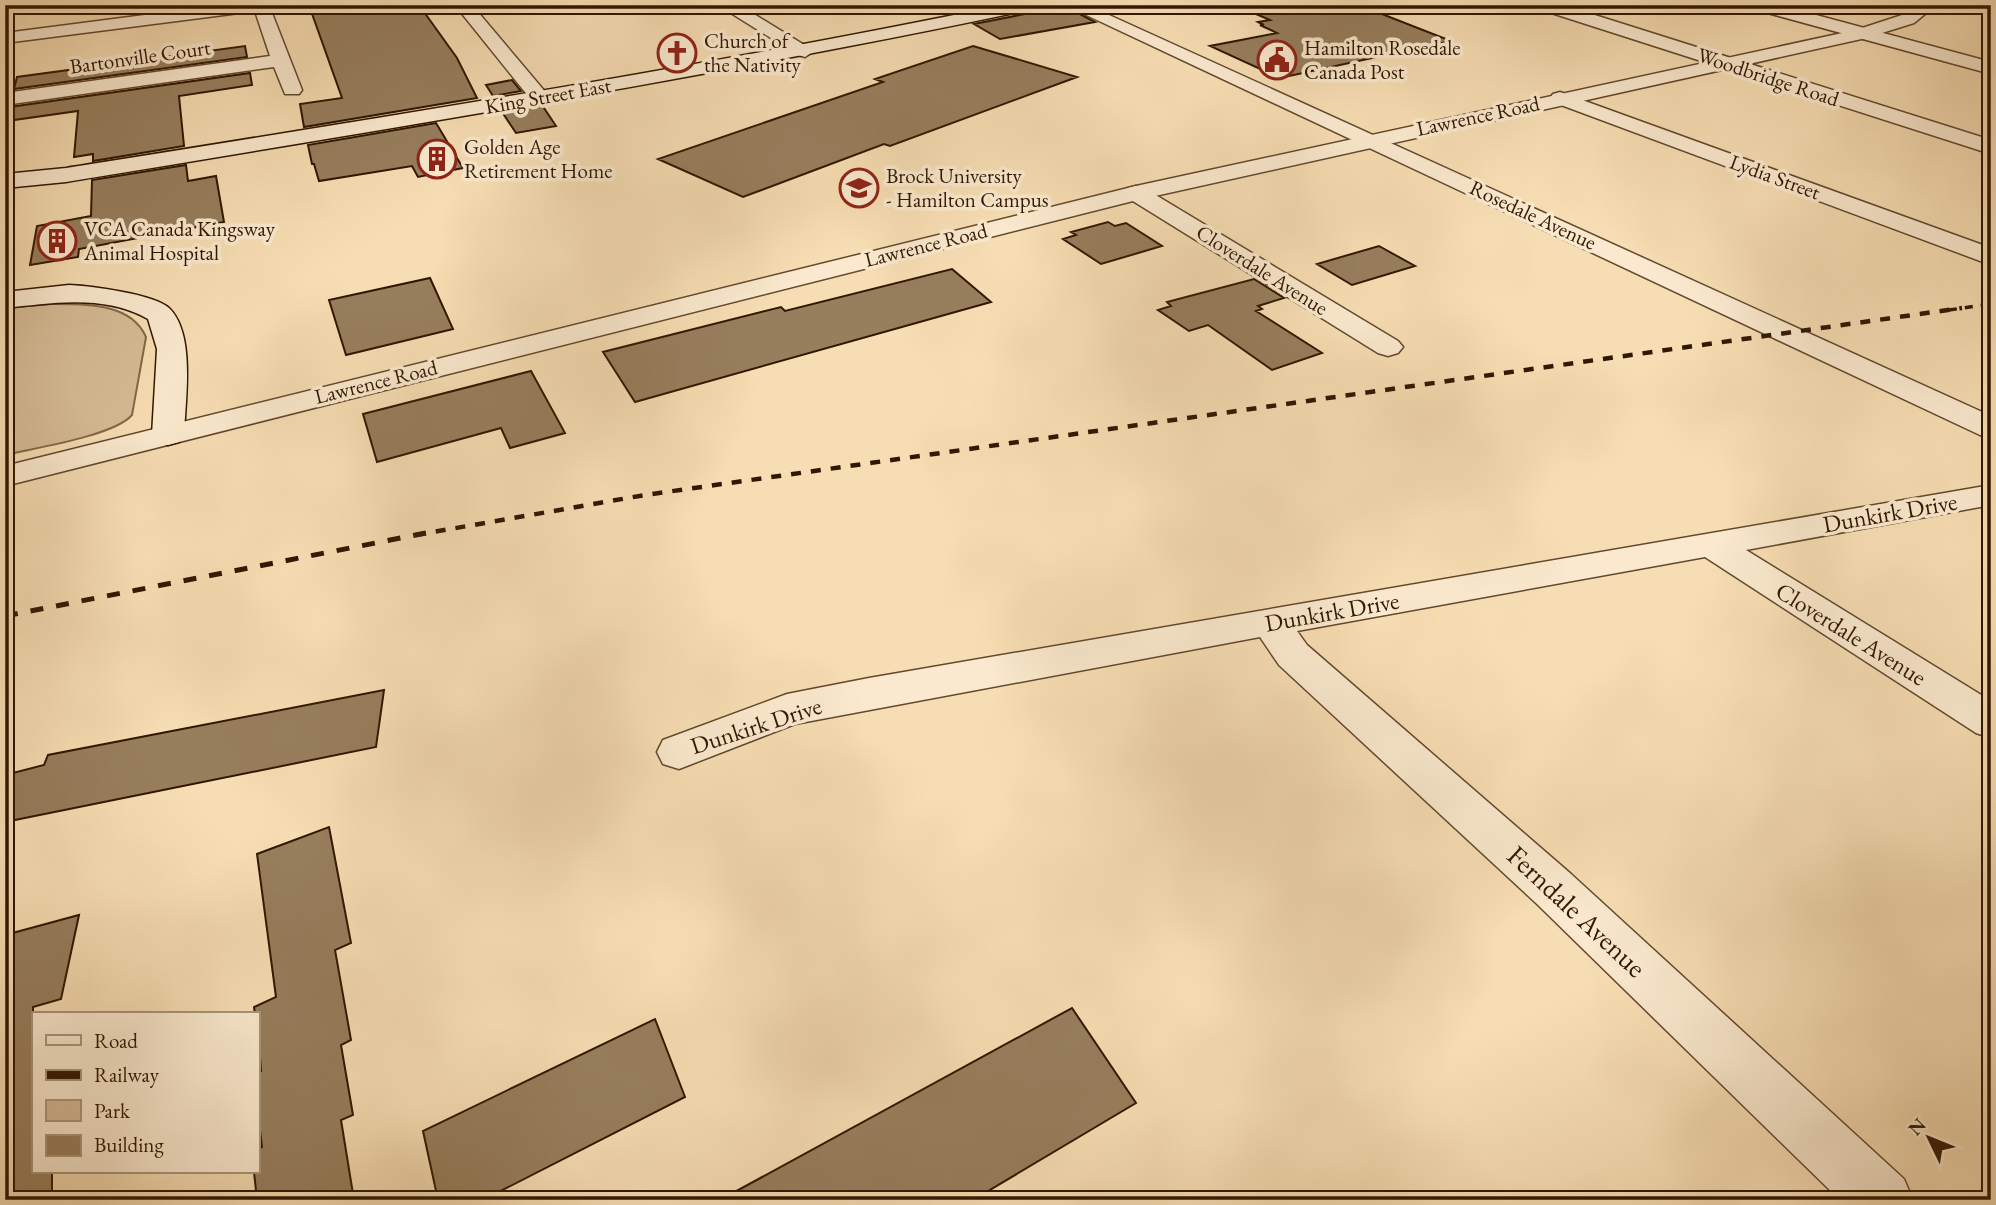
<svg xmlns="http://www.w3.org/2000/svg" width="1996" height="1205" font-family="'EB Garamond',serif">
<rect width="100%" height="100%" fill="#f7ddb3"/>
<filter id="stains"><feTurbulence type="fractalNoise" baseFrequency=".00286" numOctaves="4"/><feColorMatrix values="0 0 0 0 .2 0 0 0 0 .09 0 0 0 0 .02 0 0 0 .5 -.17"/></filter>
<radialGradient id="worn" r=".72"><stop offset=".6" stop-color="#630" stop-opacity="0"/><stop offset="1" stop-color="#630" stop-opacity=".3"/></radialGradient>
<path fill="#d5bb95" stroke="#82694a" stroke-width="2" d="M50 304C83 304 131 302 146 337L132 415C114 436 34 448 5 455V308Z"/>
<path fill="#977e5d" stroke="#301700" stroke-width="2" d="M331 5H419L457 58 477 98 304 127 300 104 342 98 310 8Z
M1040 5H1063L1095 22 1000 39 974 24 1030 13Z
M1235 5H1359L1451 41 1280 78 1210 46 1277 33 1260 25H1264L1258 22 1270 20Z
M245 46 247 57 14 89 17 77Z
M973 46 1077 77 890 146 884 144 743 197 658 159 883 82 875 79Z
M250 73 252 85 179 96 184 146 93 161V154L74 157 78 111 7 121 10 107Z
M512 80 521 91 493 96 486 85Z
M542 105 556 126 516 133 502 112Z
M436 123 463 168 418 177 412 166 319 181 314 164H312L308 145Z
M186 165 188 181 216 176 224 222 79 249 78 257 30 265 37 226 91 216 92 180Z
M1108 222 1115 226 1126 223 1162 246 1101 264 1063 239 1076 235 1071 232Z
M1379 246 1415 266 1352 285 1317 264Z
M952 269 991 302 635 402 603 352 781 307 785 311Z
M430 278 453 329 346 355 329 300Z
M1254 279 1284 298 1258 306 1262 309 1256 311 1322 353 1272 370 1208 325 1189 331 1158 310 1171 306 1167 302Z
M531 371 565 433 510 448 501 428 377 462 363 414Z
M384 690 376 747 5 822V775L44 765 48 755Z
M329 827 351 943 335 950 351 1040 341 1045 353 1115 341 1120 354 1200H257L254 1172H257V1150L262 1147 257 1106V1072L261 1071 257 1014H255L254 1007 276 997 257 854Z
M79 915 61 999 33 1007V1172H52V1200H5V935Z
M1072 1008 1136 1103 973 1200H720Z
M655 1019 685 1097 483 1200H438L423 1131Z"/>
<g fill="none" stroke-linecap="round" stroke-linejoin="round">
<defs>
<path id="minor" d="M222 5H272L270 8 302 90 299 94H285L274 67 5 105V93L270 56 255 11 5 43V33Z
M455 5H472L547 94 550 98 547 102H533Z
M718 5H739L814 51 805 57 798 55Z
M1065 5H1087L1991 416V438L1980 435Z
M1537 5H1563L1991 140V154L1539 9Z
M1751 5H1779L1991 62V74L1753 9Z
M1560 92 1991 248V265L1553 102 1550 98 1553 94Z
M1136 186 1144 188 1398 341 1403 347 1398 353 1388 356 1378 353 1128 198 1124 193 1128 188Z
M1991 485V505L1746 550 1991 701V738L1976 733 1705 557 1297 631 1307 645 1571 874 1904 1179 1913 1200H1840L1537 904 1279 665 1260 637 795 724 679 769 663 764 657 752 663 740 787 694 869 678Z"/>
<path id="tertiary" d="M1917 5H1936L1914 23 1866 38 1137 200 5 486V466L1136 186 1856 30 1902 15Z"/>
<path id="secondary" d="M1003 5H1037L1029 10C710 77 388 129 66 182L5 188V174L66 168C379 118 692 69 1003 5Z
M69 285C91 286 154 294 169 308 196 334 185 401 184 435L179 442 168 445 157 442 152 435 157 349 148 319C105 294 52 303 5 308V292Z"/>
</defs>
<use href="#minor" stroke="#62482d" stroke-width="3"/>
<use href="#tertiary" stroke="#62482d" stroke-width="3"/>
<use href="#secondary" stroke="#301700" stroke-width="3"/>
<use href="#minor" fill="#fae9ce" fill-rule="evenodd"/>
<use href="#tertiary" fill="#fae9ce" fill-rule="evenodd"/>
<use href="#secondary" fill="#fae9ce" fill-rule="evenodd"/>
<path stroke="#301700" stroke-width="3.5" stroke-dasharray="8 8" stroke-linecap="butt" d="M1949 310 1991 304"/>
<path stroke="#301700" stroke-width="4.5" stroke-dasharray="10 10" stroke-linecap="butt" d="M416 535 645 495 1962 308"/>
<path stroke="#301700" stroke-width="5" stroke-dasharray="13 13" stroke-linecap="butt" d="M5 616 426 533"/>
</g>
<defs>
<symbol id="church-ring" viewBox="-11 -11 22 22"><circle r="9.5" fill="#fae9ce" stroke="#8f2418" stroke-width="1.5"/><path d="M-1.2-6h2.4v3.5h3.3v2.4h-3.3V6h-2.4V-.1h-3.3v-2.4h3.3Z" fill="#8f2418"/></symbol>
<symbol id="civic-ring" viewBox="-11 -11 22 22"><circle r="9.5" fill="#fae9ce" stroke="#8f2418" stroke-width="1.5"/><path d="M-.6-6.5H3V-4.5H.6V-3L4-1V1h2V6H-6V1h2V-1L-.6-3ZM-1.2 2.5V6h2.4V2.5Z" fill="#8f2418"/></symbol>
<symbol id="building-ring" viewBox="-11 -11 22 22"><circle r="9.5" fill="#fae9ce" stroke="#8f2418" stroke-width="1.5"/><path d="M-4-6H4V6H1V3H-1V6H-4ZM-2.5-4.3h1.7v1.8h-1.7ZM.8-4.3h1.7v1.8H.8ZM-2.5-1h1.7V.8h-1.7ZM.8-1h1.7V.8H.8Z" fill="#8f2418"/></symbol>
<symbol id="university-ring" viewBox="-11 -11 22 22"><circle r="9.5" fill="#fae9ce" stroke="#8f2418" stroke-width="1.5"/><path d="M0-5L7-2L0 1L-7-2ZM-4 1L0 2.5L4 1V4Q0 6-4 4Z" fill="#8f2418"/></symbol>
</defs>
<g fill-rule="evenodd">
<use href="#church-ring" x="655" y="31" width="44" height="44"/>
<use href="#civic-ring" x="1255" y="38" width="44" height="44"/>
<use href="#building-ring" x="415" y="137" width="44" height="44"/>
<use href="#university-ring" x="837" y="166" width="44" height="44"/>
<use href="#building-ring" x="35" y="219" width="44" height="44"/>
</g>
<g text-anchor="middle" stroke-width="7" stroke-linejoin="round" paint-order="stroke">
<g font-size="21" fill="#301700" stroke="#fae9ce" text-anchor="start">
<text x="704" y="48">Church of<tspan x="704" dy="24">the Nativity</tspan></text>
<text x="1304" y="55">Hamilton Rosedale<tspan x="1304" dy="24">Canada Post</tspan></text>
<text x="464" y="154">Golden Age<tspan x="464" dy="24">Retirement Home</tspan></text>
<text x="886" y="183">Brock University<tspan x="886" dy="24">- Hamilton Campus</tspan></text>
<text x="84" y="236">VCA Canada Kingsway<tspan x="84" dy="24">Animal Hospital</tspan></text>
</g>
<g font-size="21" fill="#301700" stroke="#fae9ce">
<text transform="translate(140 57) rotate(-8)" y="7">Bartonville Court</text>
<text transform="translate(1768 77) rotate(18)" y="7">Woodbridge Road</text>
<text transform="translate(548 96) rotate(-10)" y="7">King Street East</text>
<text transform="translate(1478 116) rotate(-12)" y="7">Lawrence Road</text>
<text transform="translate(1775 177) rotate(20)" y="7">Lydia Street</text>
<text transform="translate(1533 215) rotate(25)" y="7">Rosedale Avenue</text>
<text transform="translate(926 245) rotate(-14)" y="7">Lawrence Road</text>
<text transform="translate(1262 270) rotate(32)" y="7">Cloverdale Avenue</text>
<text transform="translate(376 382) rotate(-14)" y="7">Lawrence Road</text>
</g>
<g font-size="24" fill="#301700" stroke="#fae9ce">
<text transform="translate(1890 513) rotate(-10)" y="8">Dunkirk Drive</text>
<text transform="translate(1332 612) rotate(-10)" y="8">Dunkirk Drive</text>
<text transform="translate(1851 634) rotate(32)" y="8">Cloverdale Avenue</text>
<text transform="translate(756 726) rotate(-18)" y="8">Dunkirk Drive</text>
</g>
<g font-size="28" fill="#301700" stroke="#fae9ce">
<text transform="translate(1577 911) rotate(43)" y="10">Ferndale Avenue</text>
</g>
</g>
<rect width="1996" height="1205" fill="none" stroke="#f7ddb3" stroke-width="28"/>
<rect x="7" y="7" width="1982" height="1191" fill="none" stroke="#301700" stroke-width="3.5"/>
<rect x="14" y="14" width="1968" height="1177" fill="none" stroke="#301700" stroke-width="2"/>
<rect x="32" y="1012" width="228" height="161" fill="#fae9ce" stroke="#a9957c" stroke-width="2"/>
<rect x="46" y="1035" width="35" height="10" fill="#fae9ce" stroke="#a9957c" stroke-width="2"/>
<text x="94" y="1048" font-size="21" fill="#301700">Road</text>
<rect x="46" y="1070" width="35" height="10" fill="#301700" stroke="#a9957c" stroke-width="2"/>
<text x="94" y="1082" font-size="21" fill="#301700">Railway</text>
<rect x="46" y="1100" width="35" height="21" fill="#d5bb95" stroke="#a9957c" stroke-width="2"/>
<text x="94" y="1118" font-size="21" fill="#301700">Park</text>
<rect x="46" y="1135" width="35" height="21" fill="#977e5d" stroke="#a9957c" stroke-width="2"/>
<text x="94" y="1152" font-size="21" fill="#301700">Building</text>
<g transform="translate(1929 1138) rotate(313)" stroke="#fae9ce" stroke-width="5" paint-order="stroke">
<path d="M0-5L12 26L0 18L-12 26Z" fill="#301700"/>
<text y="-10" font-size="19" font-weight="bold" text-anchor="middle" fill="#301700">N</text>
</g>
<rect width="100%" height="100%" filter="url(#stains)"/>
<rect width="100%" height="100%" fill="url(#worn)"/>
</svg>
